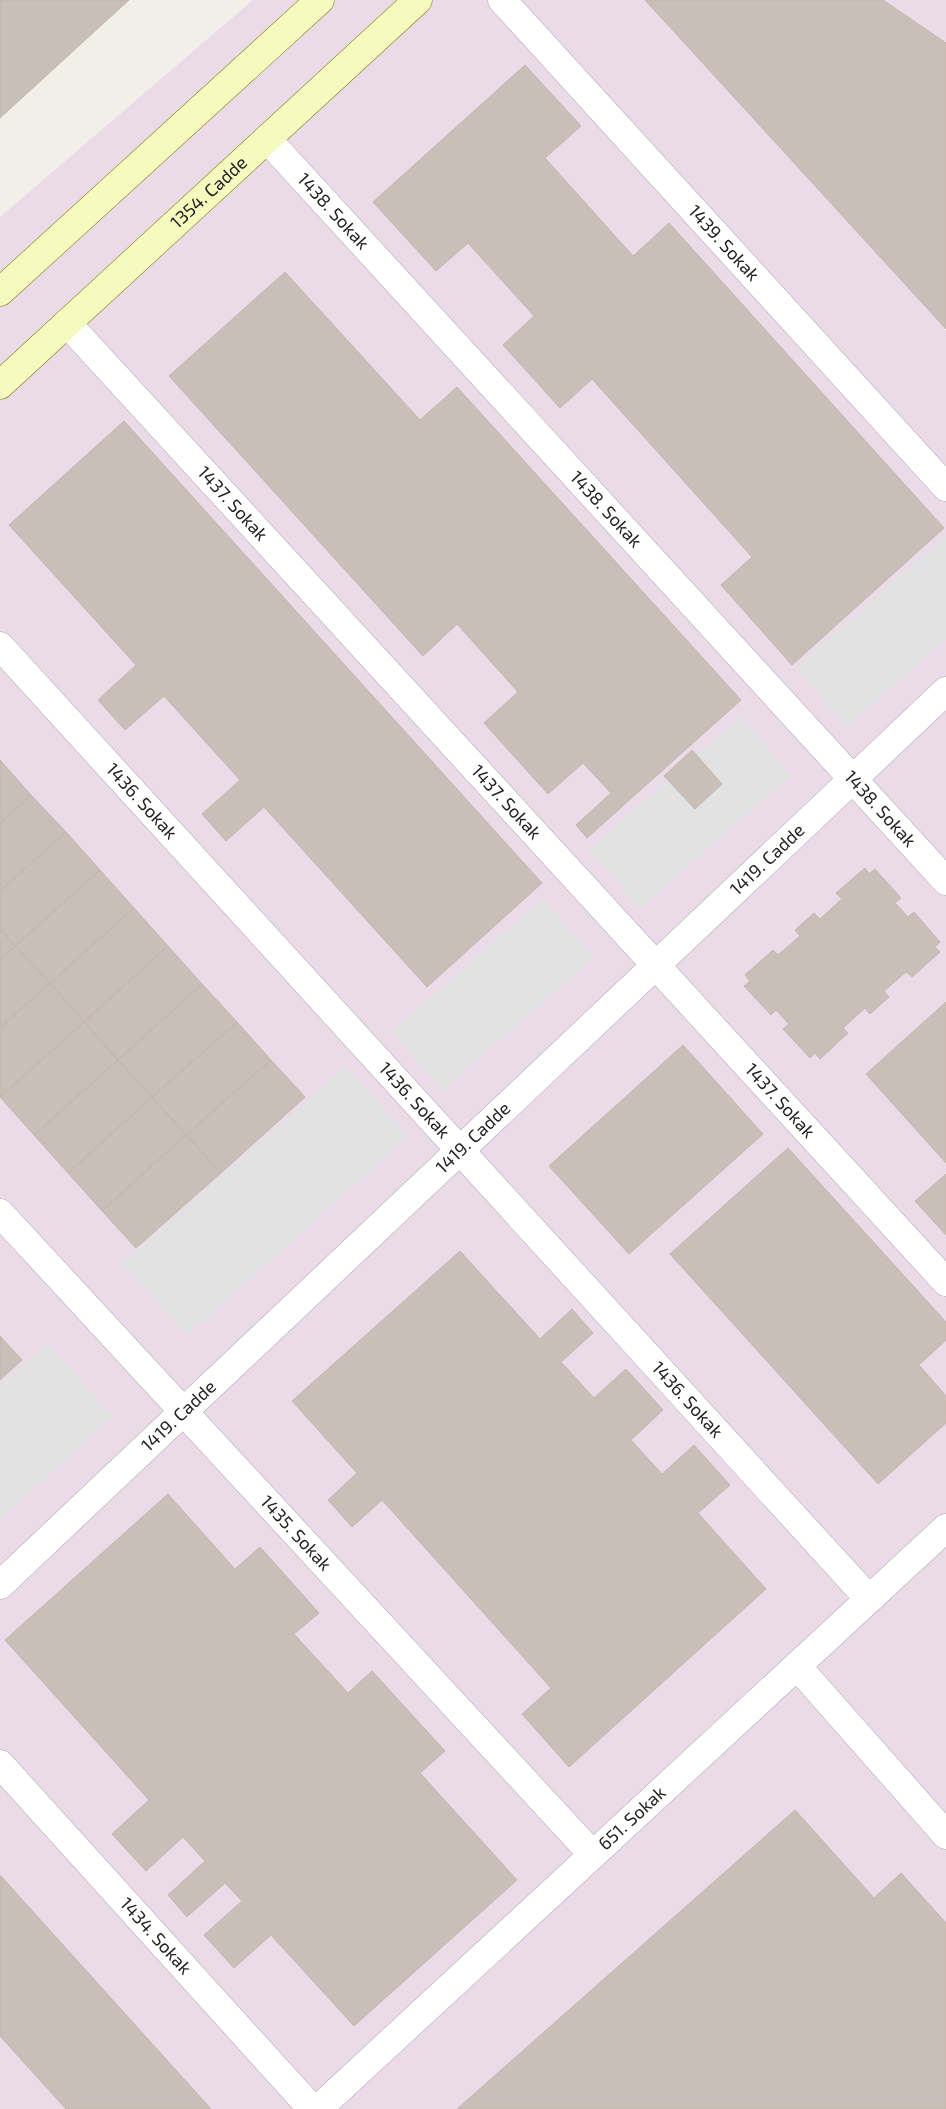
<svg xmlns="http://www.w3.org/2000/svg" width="946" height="2109" font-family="'Exo 2',sans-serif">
<rect width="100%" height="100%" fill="#f2efe9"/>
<path fill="#ebdbe8" d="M253 0H946V2109H0V217Z"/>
<path fill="#e2e2e2" d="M946 535V640L847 727 795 668Z
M740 716 792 775 640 909 588 850Z
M543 898 595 957 443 1091 391 1032Z
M346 1066 409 1137 187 1336 122 1263Z
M47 1343 114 1417 0 1520V1386Z"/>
<path fill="#c7bfb8" stroke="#c4b6ab" d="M0 0H129L0 118Z
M645 0H883L946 43V329Z
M525 65 581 126 545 158 633 256 669 223 944 528 792 665 721 585 752 557 592 379 560 408 503 345 534 316 468 243 436 271 373 202Z
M285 272 420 420 457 387 741 700 587 838 576 825 611 793 583 763 548 794 484 723 518 692 457 624 423 656 169 376Z
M124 421 542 883 427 987 264 807 226 841 202 814 240 780 164 696 125 730 98 700 136 665 9 525Z
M692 750 722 784 695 809 664 776Z
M0 760 31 795 0 823Z
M31 795 66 832 0 891V823Z
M66 832 100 870 15 946 0 929V891Z
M865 868 869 874 875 869 901 898 895 903 908 917 914 912 940 942 935 947 940 952 912 977 906 972 884 991 889 997 870 1014 865 1008 843 1028 848 1033 820 1059 815 1053 810 1058 783 1029 789 1024 776 1010 771 1015 744 986 750 981 745 975 773 950 778 955 800 936 795 930 814 913 820 919 842 899 836 893Z
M100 870 134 908 50 983 15 946Z
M134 908 168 946 84 1022 50 983Z
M0 929 15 946 0 960Z
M15 946 50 983 0 1028V960Z
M168 946 202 984 118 1060 84 1022Z
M50 983 84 1022 0 1097V1028Z
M202 984 237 1022 152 1097 118 1060Z
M946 1002V1163L866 1074Z
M84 1022 118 1060 34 1135 0 1097Z
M237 1022 271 1060 186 1135 152 1097Z
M683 1045 763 1134 629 1254 549 1166Z
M118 1060 152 1097 68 1173 34 1135Z
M271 1060 305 1097 221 1173 186 1135Z
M152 1097 186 1135 102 1211 68 1173Z
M186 1135 221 1173 136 1248 102 1211Z
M788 1148 946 1322V1340L919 1365 946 1396V1423L878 1484 670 1254Z
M946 1174V1235L915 1201Z
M460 1251 540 1339 572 1309 593 1333 561 1362 594 1398 626 1369 663 1410 631 1440 662 1474 694 1445 730 1485 698 1513 766 1589 569 1767 522 1714 551 1688 382 1500 352 1527 328 1500 357 1473 292 1401Z
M0 1336 22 1360 0 1380Z
M168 1494 235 1569 260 1547 319 1613 294 1634 348 1693 372 1671 445 1751 420 1773 517 1880 354 2026 271 1935 234 1968 204 1935 242 1901 225 1883 187 1917 168 1895 205 1861 183 1837 146 1871 112 1834 149 1800 5 1640Z
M795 1810 874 1898 901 1873 946 1923V2109H457Z
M0 1875 211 2109H66L0 2036Z"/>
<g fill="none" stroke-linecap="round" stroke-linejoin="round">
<defs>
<g id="minor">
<path id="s1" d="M502 0 946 487"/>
<path id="s2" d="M267 139 946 881"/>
<path id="s3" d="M67 323 946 1282"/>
<path id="s4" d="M0 646 869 1599"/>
<path id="s5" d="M0 1213 593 1855"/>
<path id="s6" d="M0 1585 946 691"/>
<path d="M797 1666 946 1835"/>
<path id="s7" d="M0 1764 312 2109"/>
<path id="s8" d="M318 2109 946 1528"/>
</g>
<g id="secondary">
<path d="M0 292 320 0"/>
<path id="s9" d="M0 385 418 0"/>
</g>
</defs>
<use href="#minor" stroke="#a9a9a9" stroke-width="29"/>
<use href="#secondary" stroke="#707d05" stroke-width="29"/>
<use href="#minor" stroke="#fff" stroke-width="28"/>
<use href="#secondary" stroke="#f7fabf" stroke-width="28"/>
</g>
<g text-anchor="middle" stroke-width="4.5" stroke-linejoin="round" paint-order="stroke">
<g font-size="18" fill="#222" stroke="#fff">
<text dy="6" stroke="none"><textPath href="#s9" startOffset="284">1354. Cadde</textPath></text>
<text dy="6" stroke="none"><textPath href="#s2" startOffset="98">1438. Sokak</textPath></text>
<text dy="6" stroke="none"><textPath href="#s1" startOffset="329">1439. Sokak</textPath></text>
<text dy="6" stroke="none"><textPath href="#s3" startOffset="245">1437. Sokak</textPath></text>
<text dy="6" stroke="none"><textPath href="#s2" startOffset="502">1438. Sokak</textPath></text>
<text dy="6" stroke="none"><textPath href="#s4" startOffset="210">1436. Sokak</textPath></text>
<text dy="6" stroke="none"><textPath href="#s3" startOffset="650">1437. Sokak</textPath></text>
<text dy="6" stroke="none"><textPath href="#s2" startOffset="908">1438. Sokak</textPath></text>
<text dy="6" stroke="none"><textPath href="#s6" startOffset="1056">1419. Cadde</textPath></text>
<text dy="6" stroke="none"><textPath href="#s4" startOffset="615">1436. Sokak</textPath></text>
<text dy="6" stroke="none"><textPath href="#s3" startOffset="1055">1437. Sokak</textPath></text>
<text dy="6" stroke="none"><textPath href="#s6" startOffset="651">1419. Cadde</textPath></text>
<text dy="6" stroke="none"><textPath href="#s4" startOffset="1020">1436. Sokak</textPath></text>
<text dy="6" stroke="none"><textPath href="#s6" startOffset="246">1419. Cadde</textPath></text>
<text dy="6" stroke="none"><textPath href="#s5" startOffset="436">1435. Sokak</textPath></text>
<text dy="6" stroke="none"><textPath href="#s8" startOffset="428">651. Sokak</textPath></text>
<text dy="6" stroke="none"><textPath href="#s7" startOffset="232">1434. Sokak</textPath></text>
</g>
</g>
</svg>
